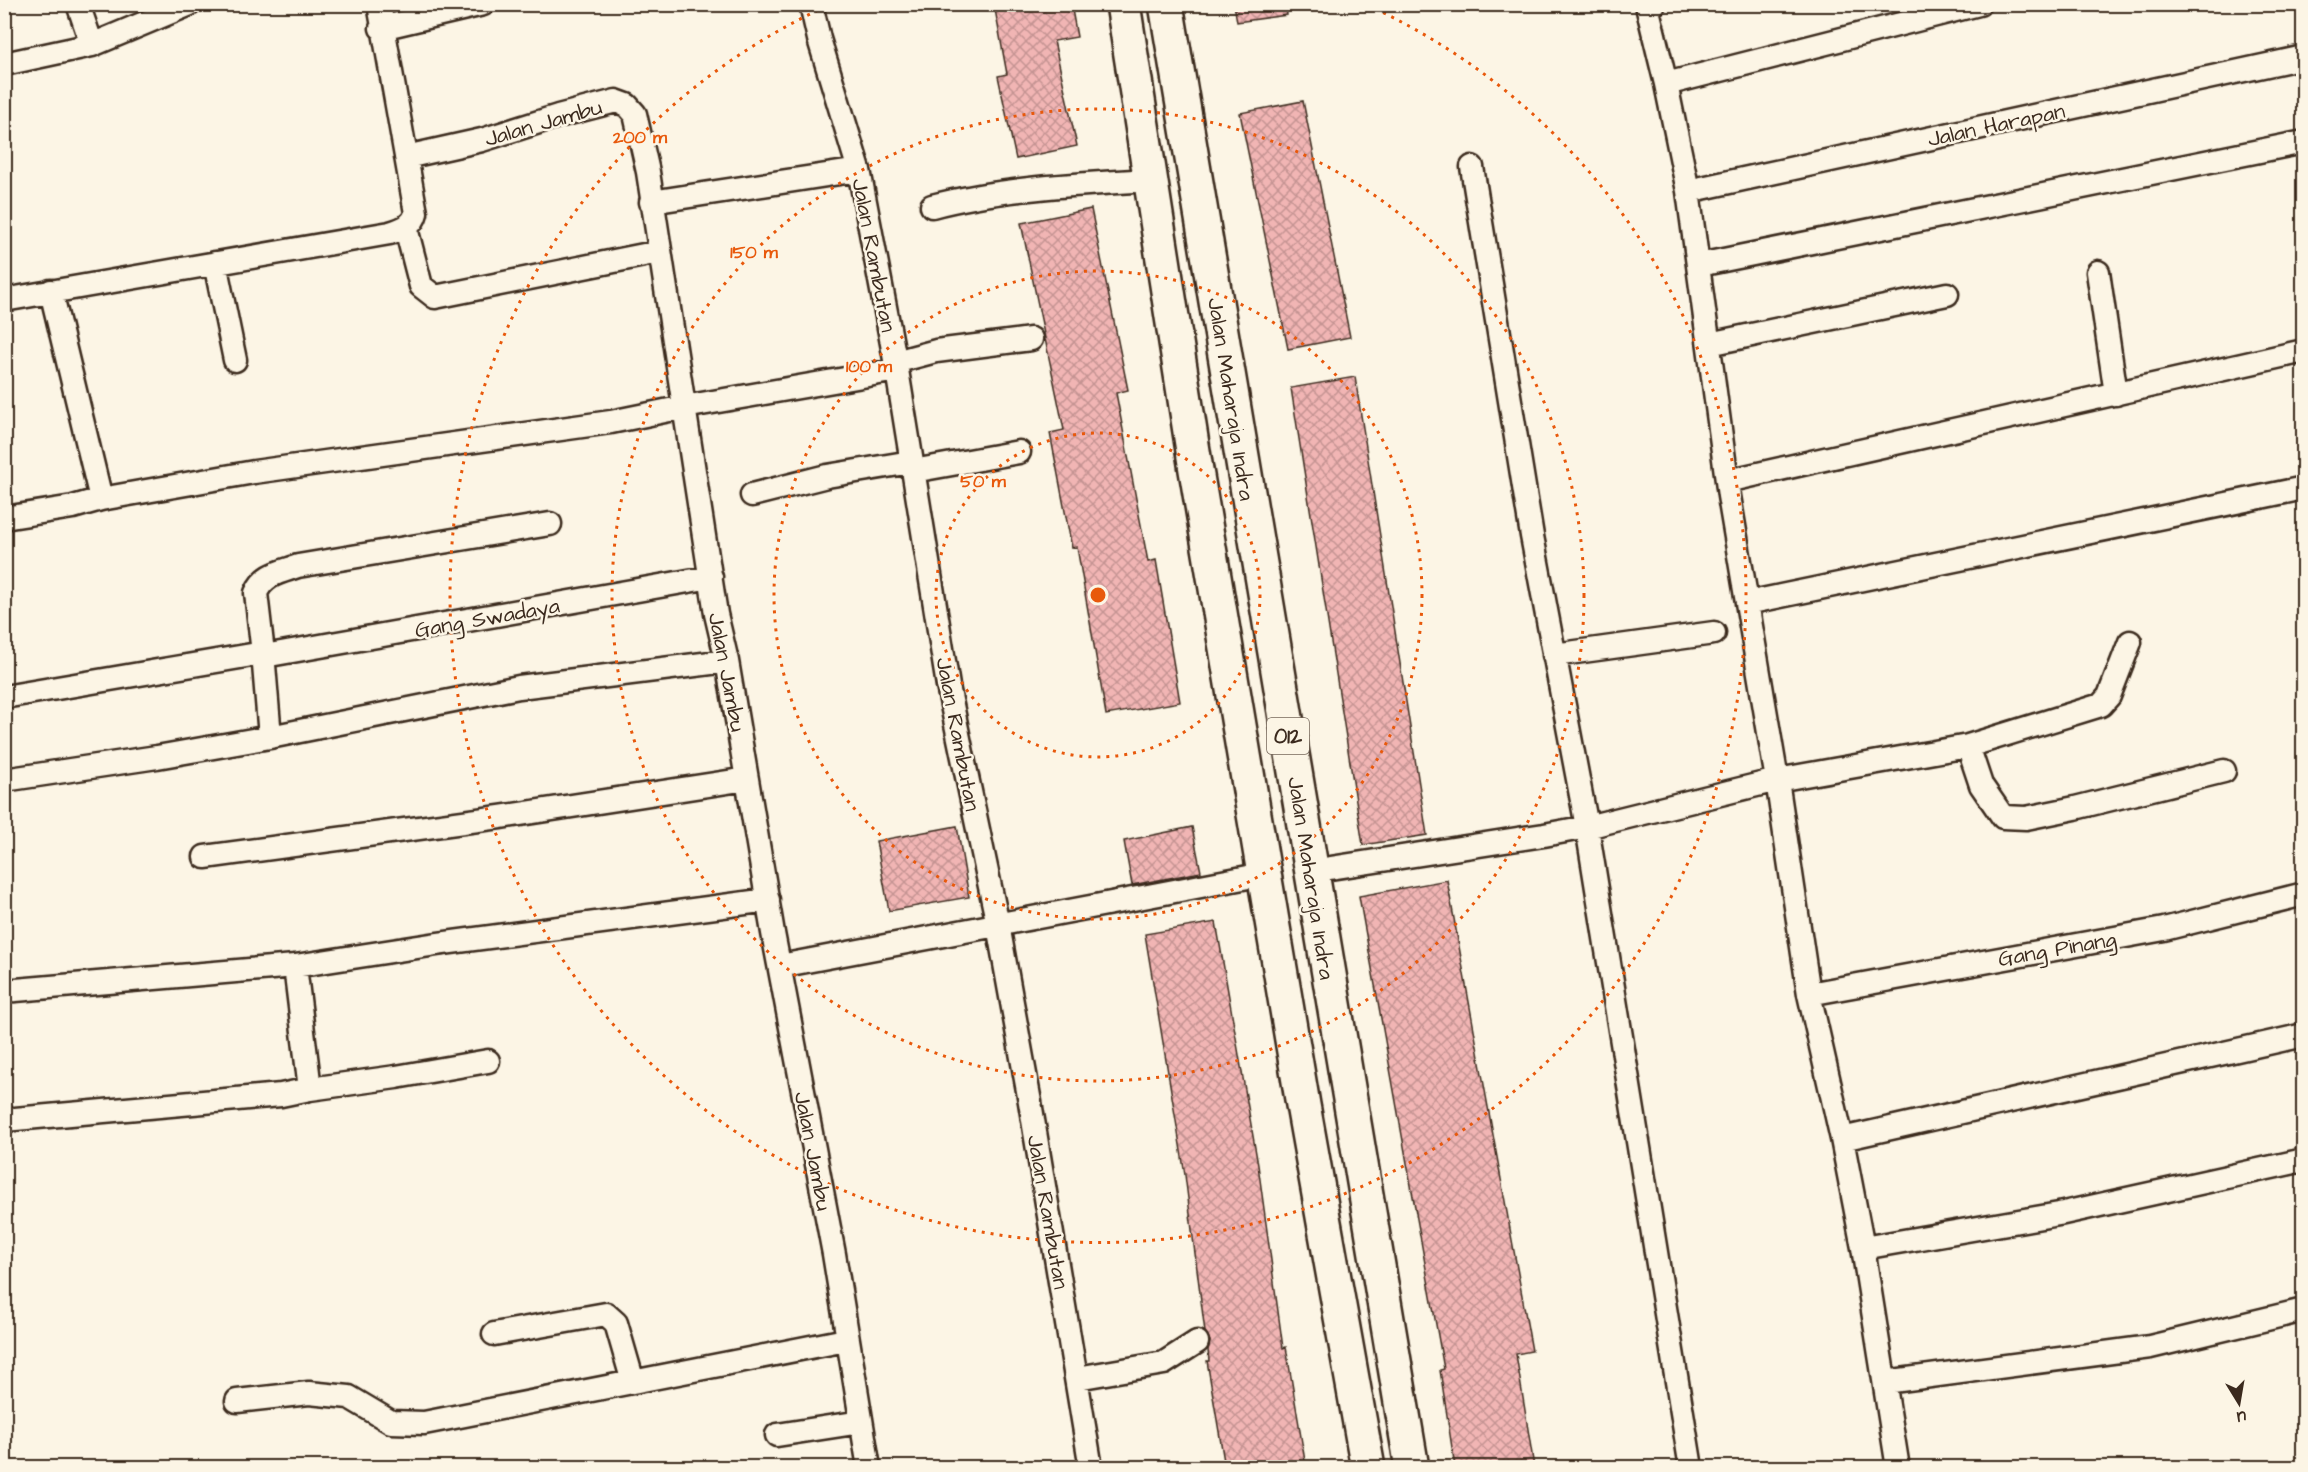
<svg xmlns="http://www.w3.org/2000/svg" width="2308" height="1472" font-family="'Architects Daughter',sans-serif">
<defs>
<pattern id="building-cross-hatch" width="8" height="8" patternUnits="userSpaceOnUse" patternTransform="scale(1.5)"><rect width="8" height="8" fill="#f1b5b4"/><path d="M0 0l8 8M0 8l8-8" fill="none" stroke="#c49392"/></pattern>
</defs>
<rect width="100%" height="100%" fill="#fcf5e5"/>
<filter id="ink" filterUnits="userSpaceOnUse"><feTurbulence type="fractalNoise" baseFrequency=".0167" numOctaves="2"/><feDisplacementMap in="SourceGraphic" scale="12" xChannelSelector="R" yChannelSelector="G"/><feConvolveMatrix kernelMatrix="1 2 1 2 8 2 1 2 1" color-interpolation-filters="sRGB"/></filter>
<g filter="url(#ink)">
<path fill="url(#building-cross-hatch)" stroke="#3b2a1e" stroke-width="1.5" d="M994 4H1071L1077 37 1054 41 1077 146 1016 159 998 76 1007 74Z
M1234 4H1286L1287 15 1237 22Z
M1303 101 1350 337 1288 349 1240 113Z
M1091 209 1128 390 1116 393 1148 562 1156 560 1180 702 1106 715 1077 547 1072 548 1050 433 1064 430 1021 223Z
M1355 377 1427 835 1363 845 1291 388Z
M957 826 969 897 889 911 876 841Z
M1192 827 1201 872 1132 885 1124 841Z
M1447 880 1532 1351 1516 1354 1534 1467H1455L1440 1370 1444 1369 1359 896Z
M1216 922 1258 1165 1283 1348 1286 1347 1306 1467H1225L1207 1361H1209L1208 1350 1210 1341 1205 1332 1185 1175 1145 934Z"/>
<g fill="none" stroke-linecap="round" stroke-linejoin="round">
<defs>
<path id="minor" d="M78 4 92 45
M811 4 819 39 859 170 897 370 948 686 998 925 1030 1102 1091 1468
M1654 4 1648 10 1666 84 1688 191 1729 496 1777 780 1809 994 1842 1139 1863 1248 1898 1468
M381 28 483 4
M4 64 92 45 190 4
M1666 84 1979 4
M406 157 482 140 558 116 616 101 627 105 635 114 648 172 716 614 727 661 773 933 834 1254 869 1468
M1472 167 1532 536 1587 827 1691 1468
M1688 191 2304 57
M651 202 859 170
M932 206C1000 188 1082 184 1152 180
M406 228 421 286 435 297 659 252
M215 263 235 360
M1699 265 2304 142
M2098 272 2116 394
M51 291 101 499
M4 300 390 233C402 229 413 226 416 213L379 4
M1709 344 1947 294
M895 362 936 351 1031 339
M913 471 1019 452
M1727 481 2304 351
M752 495 827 476 911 462
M4 518 73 507 101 499 254 472 611 422 684 407 897 370
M1747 603 2304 488
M1554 655 1714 633
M264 656 711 577
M4 697 263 653
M270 737 263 653 256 593C264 574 281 572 298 566L550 524
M1968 746 1981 785 2003 817 2026 818 2075 808 2224 771
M4 780 157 757 270 737 519 687 727 661
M205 857 500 817 747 779
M1311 871 1544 835 1587 827 1777 780 1968 746 2101 705 2109 696 2130 642
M780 966 1264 874
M4 991 295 966 437 944 768 900
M1809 994 2164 929 2304 894
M310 1089 396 1077 488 1061
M4 1120 281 1095 310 1089 295 966
M1842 1139 2304 1035
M1863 1248 2059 1214 2304 1160
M494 1334 606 1314 616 1323 633 1382
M1077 1378 1164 1363 1197 1342
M1885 1382 2150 1347 2304 1310
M237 1401 309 1393 349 1397 391 1422 424 1423 846 1340
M777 1435 861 1422"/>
<path id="highway" d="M1123 4 1196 470 1303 1105 1368 1468
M1166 4 1412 1468"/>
</defs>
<use href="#minor" stroke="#3b2a1e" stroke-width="27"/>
<use href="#highway" stroke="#3b2a1e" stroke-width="38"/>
<use href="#minor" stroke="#fcf5e5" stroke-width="22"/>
<use href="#highway" stroke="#fcf5e5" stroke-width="33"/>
</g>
</g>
<g fill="none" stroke="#e8590c" stroke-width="3" stroke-dasharray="3 6">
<circle cx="1098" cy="595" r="162"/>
<circle cx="1098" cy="595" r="324"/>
<circle cx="1098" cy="595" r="486"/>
<path d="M1367 5A648 648 0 1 1 829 5"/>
</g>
<g text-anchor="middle" stroke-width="5" stroke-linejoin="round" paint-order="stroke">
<rect fill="#fcf5e5" stroke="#75675a" stroke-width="1.5" x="1267" y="718" width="42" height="36" rx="4.5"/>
<g font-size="21" font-weight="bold" fill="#3b2a1e">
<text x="1288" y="743">012</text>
</g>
<g font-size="22" fill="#3b2a1e" stroke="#fcf5e5">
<text transform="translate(543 122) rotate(-16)" y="8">Jalan Jambu</text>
<text transform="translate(1996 124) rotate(-12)" y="8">Jalan Harapan</text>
<text transform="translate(875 255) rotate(79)" y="8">Jalan Rambutan</text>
<text transform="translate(1232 399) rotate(81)" y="8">Jalan Maharaja Indra</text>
<text transform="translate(487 617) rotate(-10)" y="8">Gang Swadaya</text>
<text transform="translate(728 672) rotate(79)" y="8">Jalan Jambu</text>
<text transform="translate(959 734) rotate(79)" y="8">Jalan Rambutan</text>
<text transform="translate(1312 878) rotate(81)" y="8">Jalan Maharaja Indra</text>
<text transform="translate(2057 948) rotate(-10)" y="8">Gang Pinang</text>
<text transform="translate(814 1151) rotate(79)" y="8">Jalan Jambu</text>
<text transform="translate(1049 1212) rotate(80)" y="8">Jalan Rambutan</text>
</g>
</g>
<circle cx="1098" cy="595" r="9" fill="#e8590c" stroke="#fcf5e5" stroke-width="3"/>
<g font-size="18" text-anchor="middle" font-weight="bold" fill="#e8590c" stroke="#fcf5e5" stroke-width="5" stroke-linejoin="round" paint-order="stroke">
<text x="640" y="143">200 m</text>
<text x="754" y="258">150 m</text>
<text x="869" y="372">100 m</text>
<text x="983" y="487">50 m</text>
</g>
<rect width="2308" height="1472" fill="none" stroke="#fcf5e5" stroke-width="24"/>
<rect x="12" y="12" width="2284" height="1448" fill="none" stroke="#3b2a1e" stroke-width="2" filter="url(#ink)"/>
<g transform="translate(2239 1403) rotate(169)" stroke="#fcf5e5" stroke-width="4.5" paint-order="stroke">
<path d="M0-4.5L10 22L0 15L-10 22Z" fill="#3b2a1e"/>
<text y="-9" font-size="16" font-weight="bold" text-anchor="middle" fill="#3b2a1e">U</text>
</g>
</svg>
